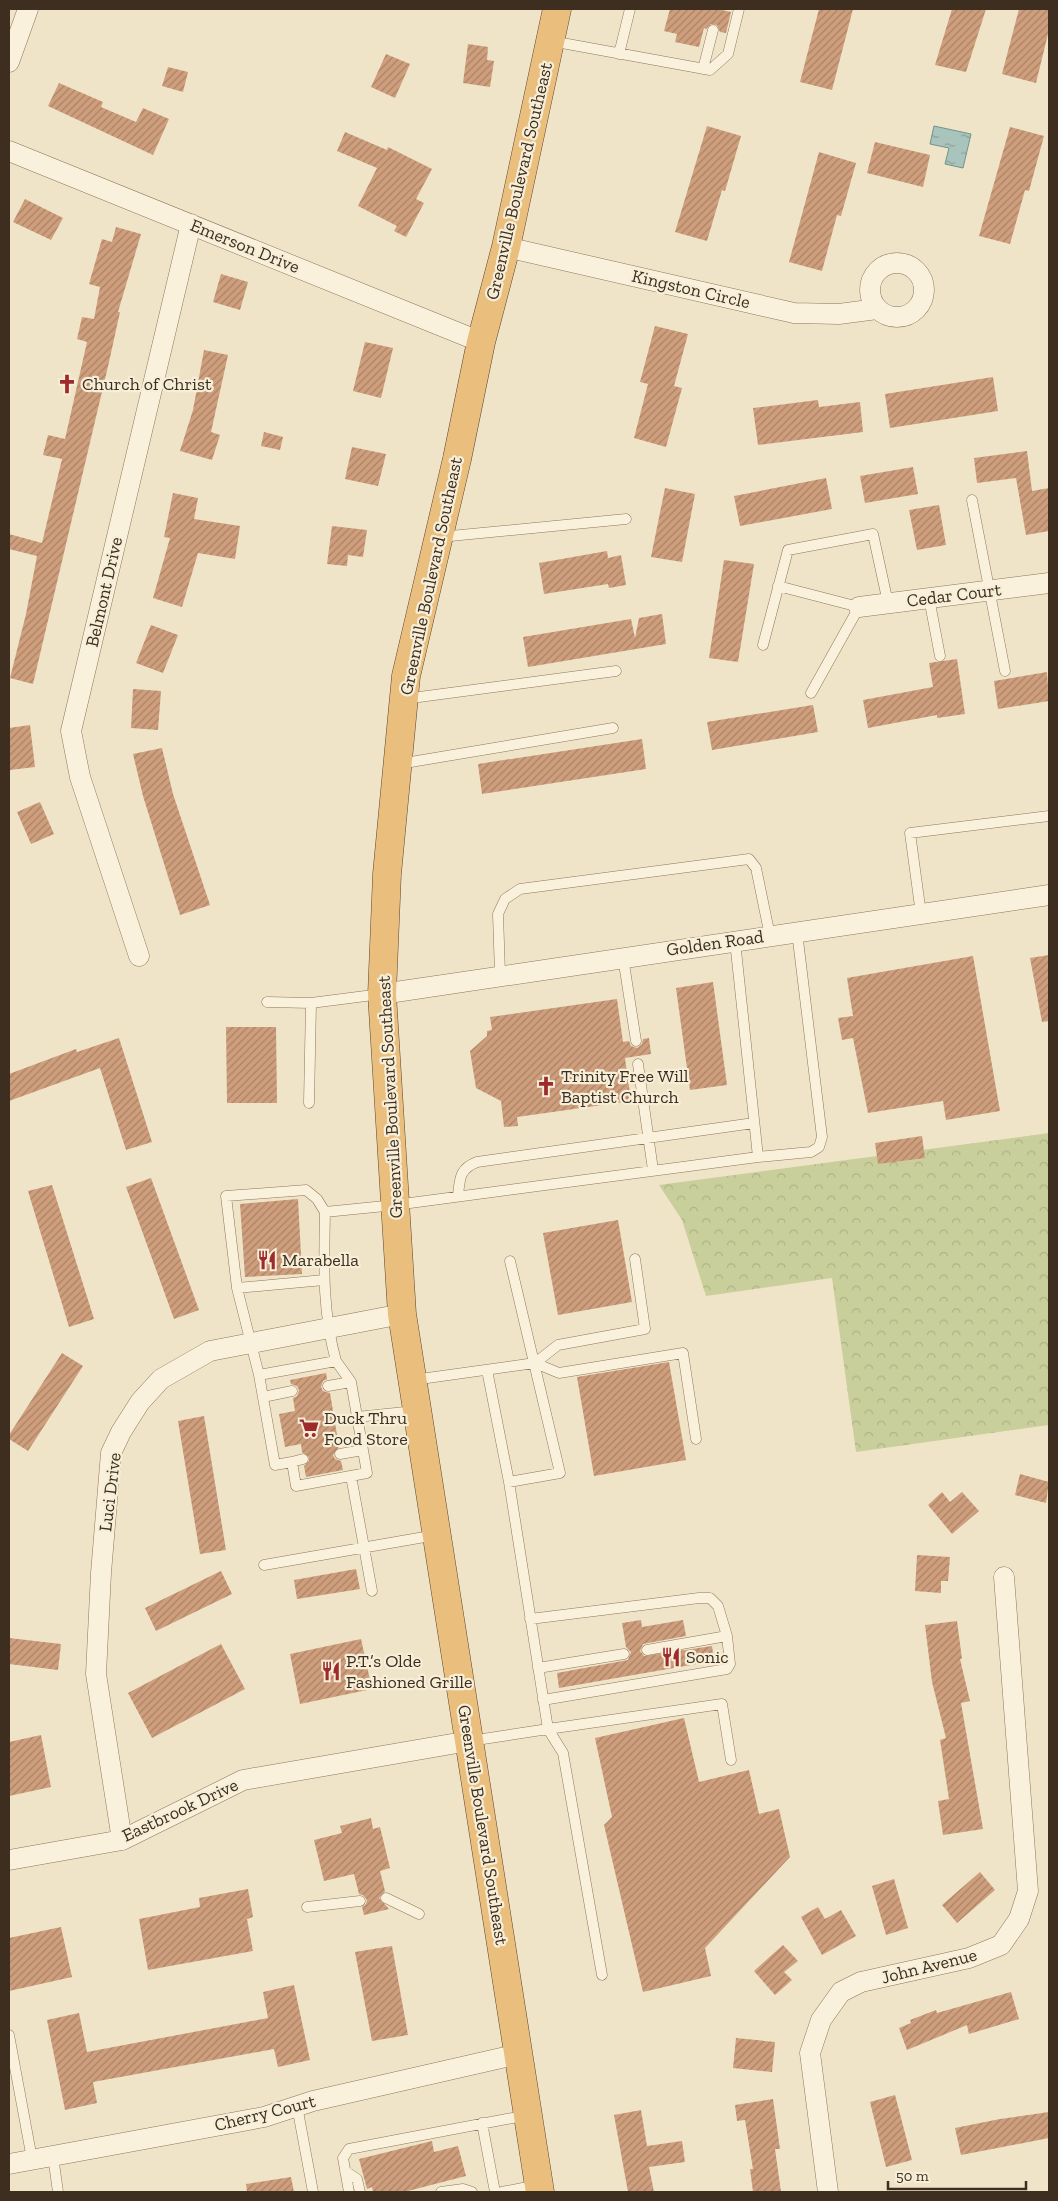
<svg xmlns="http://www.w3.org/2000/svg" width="1058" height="2201" font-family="'Zilla Slab',serif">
<defs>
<pattern id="park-crowns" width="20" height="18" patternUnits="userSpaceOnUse" patternTransform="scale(1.25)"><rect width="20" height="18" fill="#c9cf9b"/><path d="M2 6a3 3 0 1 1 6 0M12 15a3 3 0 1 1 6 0" fill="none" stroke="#aeb285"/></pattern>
<pattern id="water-ripples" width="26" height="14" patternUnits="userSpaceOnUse" patternTransform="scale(1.25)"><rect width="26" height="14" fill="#a9c4bc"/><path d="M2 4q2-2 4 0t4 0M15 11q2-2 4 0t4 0" fill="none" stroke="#8ba098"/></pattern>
<pattern id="building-hatch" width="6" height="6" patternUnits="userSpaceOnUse" patternTransform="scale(1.25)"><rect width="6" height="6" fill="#cf9f7d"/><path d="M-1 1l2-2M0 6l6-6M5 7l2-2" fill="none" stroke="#a98266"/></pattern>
</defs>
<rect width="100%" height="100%" fill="#f0e4c8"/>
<path fill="url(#park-crowns)" d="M1049 1133V1425L856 1452 832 1278 706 1296 682 1220 659 1185Z"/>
<path fill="url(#water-ripples)" stroke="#6f938a" d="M934 126 971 134 963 168 945 164 949 148 930 144Z"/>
<path fill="url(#building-hatch)" d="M670 9H717L731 12 726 33 720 32 717 25 711 24 706 29 704 28 699 47 675 42 677 34 664 31Z
M819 9H853L832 90 800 82Z
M952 9H986L966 72 935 65Z
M1019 9H1049V30L1036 83 1002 74Z
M468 44 488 47 487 60 494 61 490 87 463 83Z
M386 54 410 64 395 98 371 87Z
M168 67 188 72 183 92 162 86Z
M59 83 103 102 101 107 136 122 143 108 169 119 153 155 48 106Z
M707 126 741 136 725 191 722 190 707 241 675 232Z
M1010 127 1044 136 1029 191 1025 190 1010 244 979 236Z
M345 132 387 150 388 147 432 169 416 199 424 203 406 237 394 231 397 226 358 206 377 168 337 151Z
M875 142 930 155 923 187 867 173Z
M819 152 856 163 841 216 837 215 822 271 789 262Z
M25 199 63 218 51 240 13 222Z
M116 227 141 234 118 312H120L109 362 33 684 10 678 26 614 37 556 9 549V534L42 543 62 459 43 455 48 435 65 439 87 342 77 339 82 317 94 319 100 287 89 284 102 239 112 242Z
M221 274 248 282 240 310 213 302Z
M655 326 688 334 674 386 682 388 666 447 634 438 648 384 640 382Z
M365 342 393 348 381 398 353 391Z
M204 350 228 355 211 432 220 435 212 460 180 451 193 410Z
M993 377 998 411 890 428 885 394Z
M818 400 819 407 860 402 863 432 758 445 753 408Z
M264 432 283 437 280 450 261 446Z
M352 447 386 454 378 486 345 479Z
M1027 451 1032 491 1049 488V531L1026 535 1016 478 977 483 974 458Z
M913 467 918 494 865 503 860 476Z
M826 478 832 509 740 526 734 496Z
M665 488 695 494 682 562 651 557Z
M173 493 198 498 194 519 240 526 235 559 198 553 182 607 153 598 170 538 164 537Z
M939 505 946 545 917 550 909 510Z
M332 526 367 530 363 557 348 555 347 566 327 564Z
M607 551 608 558 621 555 626 585 609 588 608 584 544 594 539 563Z
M724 560 754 564 738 662 709 658Z
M662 614 666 644 528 667 523 637 631 619 635 638 639 618Z
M151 625 178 635 163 673 136 663Z
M957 659 965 714 937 718V715L868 728 863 700 933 687 929 663Z
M1047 672 1049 701 998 709 994 681Z
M133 689 161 691 158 730 131 728Z
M813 705 818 732 712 750 707 722Z
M30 725 35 767 10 770 9 728Z
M642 739 646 769 482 794 478 764Z
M162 748 173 794 210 905 180 915 143 796 133 754Z
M40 802 54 834 31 844 17 812Z
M1049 955V1021L1042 1022 1030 958Z
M973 956 1000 1111 946 1120 943 1101 868 1113 853 1038 842 1040 838 1018 853 1016 847 978Z
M713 982 727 1085 690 1090 676 988Z
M617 999 623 1042 629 1041 631 1046 637 1048 642 1044 643 1039 649 1038 651 1054 625 1058 631 1101 517 1117 518 1126 504 1127 501 1101 476 1088 470 1051 487 1036V1031L492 1030 490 1017Z
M226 1027H276L277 1103H227Z
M119 1038 152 1142 126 1150 100 1068 9 1101V1074L76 1049 77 1052Z
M922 1136 925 1158 878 1164 875 1143Z
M151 1178 199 1310 174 1319 126 1187Z
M52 1185 94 1319 69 1327 28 1191Z
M298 1199 302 1274 245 1277 240 1204Z
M618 1220 632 1302 558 1315 543 1233Z
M62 1353 83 1366 28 1451 9 1439V1435Z
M669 1362 686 1460 594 1476 577 1377Z
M326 1373 327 1379 323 1381 321 1387 323 1391 330 1393 339 1447 333 1455 335 1459 341 1461 343 1470 306 1477 304 1466 309 1461V1457L302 1452 301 1444 285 1447 279 1414 295 1411 293 1398 297 1396 299 1390 297 1386 291 1384 290 1380Z
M204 1416 226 1550 200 1554 178 1421Z
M1020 1474 1049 1482 1046 1503 1015 1495Z
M942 1492 950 1502 962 1492 979 1511 952 1534 928 1505Z
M917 1555 950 1557 948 1581H941V1593L915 1591Z
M356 1569 360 1589 297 1599 294 1580Z
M221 1571 232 1594 156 1631 145 1608Z
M641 1620 642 1627 683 1620 686 1636 643 1644 640 1651 644 1656 712 1646 714 1661 559 1688 557 1673 628 1660 631 1652 626 1647 622 1623Z
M957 1621 962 1659H960L970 1701 961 1703 983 1829 943 1835 938 1801 949 1799 940 1740 946 1738 932 1682 925 1625Z
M9 1638 61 1644 58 1670 9 1664Z
M361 1639 372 1689 300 1704 290 1654Z
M221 1644 245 1689 152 1738 128 1693Z
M684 1718 699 1782 749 1770 759 1814 779 1809 790 1857 705 1948 711 1976 643 1992 604 1825 612 1817 595 1738Z
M41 1735 51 1787 9 1796V1742Z
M371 1818 373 1829 380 1827 390 1868 380 1871 385 1891 379 1898 389 1909 364 1915 362 1907 366 1904 367 1900 363 1895 359 1894 354 1874 324 1881 314 1840 342 1833 340 1826Z
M980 1872 995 1890 957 1923 942 1905Z
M894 1879 908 1928 886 1935 872 1886Z
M248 1889 253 1917 247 1919 253 1951 148 1970 139 1919 200 1907 199 1898Z
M818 1907 825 1919 841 1910 856 1936 822 1955 801 1917Z
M61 1927 72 1977 9 1991V1938Z
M783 1945 798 1961 784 1972 792 1980 775 1995 754 1971Z
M392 1946 408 2035 372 2041 355 1952Z
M294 1985 310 2060 278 2067 274 2049 93 2082 97 2103 65 2110 47 2020 79 2013 87 2052 268 2018 263 1992Z
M1011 1992 1019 2019 969 2034 967 2025 907 2050 899 2028 911 2023 910 2020 936 2010 937 2013Z
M736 2038 775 2042 772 2072 733 2068Z
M895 2095 912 2160 886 2167 870 2102Z
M773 2099 780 2149H775L781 2192H753L750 2169H753L745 2120 737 2121 735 2105Z
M641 2110 647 2146 682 2141 685 2162 649 2167 654 2192H628L614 2115Z
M1049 2112V2138L961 2155 955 2128 1000 2119Z
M432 2141 434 2152 458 2146 466 2176 404 2192H373L372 2187 367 2189 359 2159Z
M291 2177 294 2192H247L246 2184Z"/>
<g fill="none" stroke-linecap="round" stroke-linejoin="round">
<defs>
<path id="service" d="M551 41 710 70 728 54 739 9
M619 54 630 9
M703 69 713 30
M972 500 1005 671
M440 537 626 519
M778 586 859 607 811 693
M929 598 940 656
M763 645 788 550 873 534 888 603
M404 699 616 671
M399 764 613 728
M921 914 910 833 1049 816
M735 941 758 1157 811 1152 819 1147 822 1137 797 932
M623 957 636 1041
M500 974 498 914 505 899 520 889 749 859 756 868 770 936
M267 1002 311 1003
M638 1064 653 1170
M309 1103 311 1003 381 994
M458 1195C460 1179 459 1169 477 1162L754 1123
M324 1280 237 1288 226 1196 306 1190 317 1199 325 1212
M237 1288 259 1375 275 1465 292 1462 296 1486 367 1473 351 1382 336 1361
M535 1363 558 1345 645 1329 635 1259
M259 1375 336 1361C322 1310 324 1265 325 1212L395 1205 758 1157
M413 1380 535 1363 559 1373 683 1353 696 1439
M328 1386 351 1382
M263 1397 292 1391
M357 1417 415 1411
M340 1454 363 1450
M292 1462 303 1459
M351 1476 372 1591
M509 1482 560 1473 510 1261
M264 1565 436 1535
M530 1619 699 1598H710L718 1606 727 1636 647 1650
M538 1668 624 1654
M543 1700 727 1669 730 1664 727 1636
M470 1741 548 1729 509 1482 487 1370
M386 1898 419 1914
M307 1907 360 1901
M602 1975 563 1753 548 1729 722 1704 731 1760
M9 2035 32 2159
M297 2106 313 2192
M482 2123 495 2192
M53 2156 58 2192
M345 2171 357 2179 360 2192
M349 2192 343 2158 349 2149 528 2115
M441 2192 463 2189 472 2192
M502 2192 538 2185"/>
<path id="minor" d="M9 62 28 9
M9 151 481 342
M506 247 794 313 839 314 877 309
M870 290a27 27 0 1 1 54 0a27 27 0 1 1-54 0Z
M859 607 1049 583
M139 956 80 777 71 731 191 224
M382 994 1049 895
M122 1840 96 1674 101 1573 111 1453 121 1432 140 1402 161 1379 210 1351 402 1314
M9 1860 122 1840 243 1780 469 1741
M9 2164 264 2117 313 2101 519 2054
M828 2192 810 2053 821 2020 841 1992 861 1982 969 1958 1001 1945 1019 1919 1028 1891 1004 1577"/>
<path id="trunk" d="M540 2192 402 1314 382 994 387 874 406 676 457 459 481 342 506 247 557 9"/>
</defs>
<use href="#service" stroke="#8d765c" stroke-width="11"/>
<use href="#minor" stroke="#8d765c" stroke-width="21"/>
<use href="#trunk" stroke="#5b4430" stroke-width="29"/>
<use href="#service" stroke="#faf1dc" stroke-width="10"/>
<use href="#minor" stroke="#faf1dc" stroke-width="20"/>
<use href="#trunk" stroke="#eabe7c" stroke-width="28"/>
</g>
<defs>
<symbol id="church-bare" viewBox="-9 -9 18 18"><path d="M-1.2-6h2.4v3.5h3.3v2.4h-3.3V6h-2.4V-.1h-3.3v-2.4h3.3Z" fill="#9e2a2b" stroke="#f7eed8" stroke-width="2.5" paint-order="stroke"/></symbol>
<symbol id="restaurant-bare" viewBox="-9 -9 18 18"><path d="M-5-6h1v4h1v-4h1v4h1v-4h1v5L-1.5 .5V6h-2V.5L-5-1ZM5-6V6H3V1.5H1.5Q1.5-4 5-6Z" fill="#9e2a2b" stroke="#f7eed8" stroke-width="2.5" paint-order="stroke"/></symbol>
<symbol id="supermarket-bare" viewBox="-9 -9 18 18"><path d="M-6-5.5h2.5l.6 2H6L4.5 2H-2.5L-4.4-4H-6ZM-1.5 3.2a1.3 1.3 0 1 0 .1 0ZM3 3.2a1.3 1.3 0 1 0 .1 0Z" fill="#9e2a2b" stroke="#f7eed8" stroke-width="2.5" paint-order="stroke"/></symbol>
</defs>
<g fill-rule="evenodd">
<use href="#church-bare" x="53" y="370" width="28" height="28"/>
<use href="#church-bare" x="532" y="1072" width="28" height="28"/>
<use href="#restaurant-bare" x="253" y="1246" width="28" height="28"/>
<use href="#supermarket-bare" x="295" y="1414" width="28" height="28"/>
<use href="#restaurant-bare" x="657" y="1643" width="28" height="28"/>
<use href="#restaurant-bare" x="317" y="1657" width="28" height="28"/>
</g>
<g text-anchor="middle" stroke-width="4.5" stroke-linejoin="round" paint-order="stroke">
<g font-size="18" fill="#3d2e20" stroke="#f7eed8">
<text transform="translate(519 181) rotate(-77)" y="6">Greenville Boulevard Southeast</text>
<text transform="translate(245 246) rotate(22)" y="6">Emerson Drive</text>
<text transform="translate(691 289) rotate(13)" y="6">Kingston Circle</text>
<text transform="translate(431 576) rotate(-78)" y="6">Greenville Boulevard Southeast</text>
<text transform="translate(104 592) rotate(-77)" y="6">Belmont Drive</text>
<text transform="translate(954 595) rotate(-7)" y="6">Cedar Court</text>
<text transform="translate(715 943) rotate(-8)" y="6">Golden Road</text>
<text transform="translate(390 1097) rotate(-93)" y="6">Greenville Boulevard Southeast</text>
<text transform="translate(110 1492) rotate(-83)" y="6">Luci Drive</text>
<text transform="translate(180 1810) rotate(-25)" y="6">Eastbrook Drive</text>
<text transform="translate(483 1825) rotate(81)" y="6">Greenville Boulevard Southeast</text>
<text transform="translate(929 1966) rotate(-14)" y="6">John Avenue</text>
<text transform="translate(265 2113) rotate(-14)" y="6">Cherry Court</text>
</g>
<g font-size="18" fill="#3d2e20" stroke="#f7eed8" text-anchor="start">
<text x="82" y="390">Church of Christ</text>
<text x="561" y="1082">Trinity Free Will<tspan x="561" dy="21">Baptist Church</tspan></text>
<text x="282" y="1266">Marabella</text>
<text x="324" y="1424">Duck Thru<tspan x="324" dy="21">Food Store</tspan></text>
<text x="686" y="1663">Sonic</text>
<text x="346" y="1667">P.T.’s Olde<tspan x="346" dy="21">Fashioned Grille</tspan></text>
</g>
</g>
<rect width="1058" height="2201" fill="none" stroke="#3d2e20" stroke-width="20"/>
<path d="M888 2181v8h138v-8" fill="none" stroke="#3d2e20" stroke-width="2.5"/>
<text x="896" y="2181" font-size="15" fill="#3d2e20" stroke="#f7eed8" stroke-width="4" paint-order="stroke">50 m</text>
</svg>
